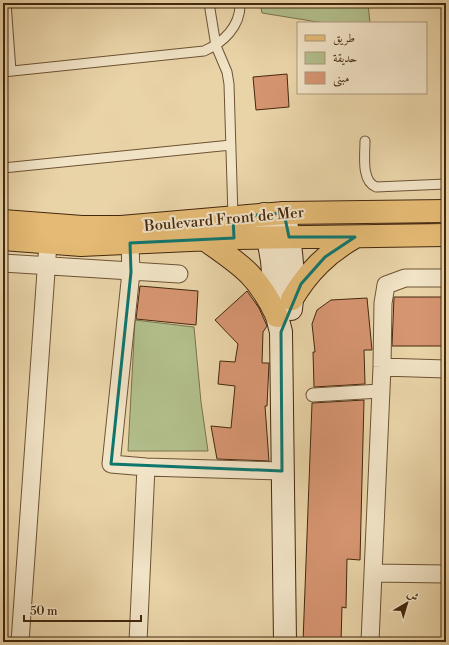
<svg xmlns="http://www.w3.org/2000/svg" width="449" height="645" font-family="'Libre Bodoni',Amiri,serif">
<rect width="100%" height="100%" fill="#e9d4a8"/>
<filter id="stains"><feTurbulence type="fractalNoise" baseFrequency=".005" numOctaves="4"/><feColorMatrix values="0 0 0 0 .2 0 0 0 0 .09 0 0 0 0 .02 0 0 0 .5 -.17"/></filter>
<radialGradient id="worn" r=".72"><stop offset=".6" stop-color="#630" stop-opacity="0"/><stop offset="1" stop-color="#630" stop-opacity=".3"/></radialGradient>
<path fill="#b1be8b" stroke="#7a734c" d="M260 3H368L370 23H324L262 13Z
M135 320 194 327 201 402 208 451H128Z"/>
<path fill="#d69571" stroke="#44280e" d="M287 74 289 107 256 110 253 77Z
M140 286 198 291 196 325 136 319Z
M247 291 259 308 267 326 263 332 262 363H269L267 406H265L269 461 217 459 211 426 231 428 235 386 218 384 220 361 235 362 238 344 215 320Z
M394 297H446V346H392Z
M367 298 372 350H364L365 384 314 387 313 352H315L312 324 317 310 331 300Z
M364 400 360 560 347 559 346 608 342 607 341 642H303L312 403Z"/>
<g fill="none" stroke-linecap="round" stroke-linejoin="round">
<defs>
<path id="service" d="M6 3 11 71
M209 3 216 46 227 72 229 84 233 217
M3 72 204 51C223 43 241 26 240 3
M365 141C365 155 361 181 376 187L446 184
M3 168 231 145"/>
<path id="pedestrian" d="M313 395 380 391"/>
<path id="minor" d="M130 243 131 272 111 464 146 467 138 642
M3 263 179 274
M382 367 446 369
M146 467 282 471
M374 573 446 574
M20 642 48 243
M370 642 382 367 383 303 386 285 405 278H446"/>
<path id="secondary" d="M284 213C291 244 296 277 291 309
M264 214 272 261 277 316 281 332 285 642"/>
<path id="primary" d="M3 221 82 227H121L284 213 446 211
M3 239 81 245 234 238 446 235
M204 239C241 265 257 274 277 316
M292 299C308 272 327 253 355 237"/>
</defs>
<use href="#service" stroke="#6d5334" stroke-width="11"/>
<use href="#pedestrian" stroke="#6d5334" stroke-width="15"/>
<use href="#minor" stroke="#6d5334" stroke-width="19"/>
<use href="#secondary" stroke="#44280e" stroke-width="24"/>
<use href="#primary" stroke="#44280e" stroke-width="24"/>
<use href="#service" stroke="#f1e3c6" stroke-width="9"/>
<use href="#pedestrian" stroke="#f1e3c6" stroke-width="13"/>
<use href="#minor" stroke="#f1e3c6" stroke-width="17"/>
<use href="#secondary" stroke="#f1e3c6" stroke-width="22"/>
<use href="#primary" stroke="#e4ba74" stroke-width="22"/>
</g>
<path fill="none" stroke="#0f766e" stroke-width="3" stroke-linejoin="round" d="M284 213 289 237H355L325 257 301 284 281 332 282 471 111 464 131 272 130 243 234 238 233 217Z"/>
<g text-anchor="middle" stroke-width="4" stroke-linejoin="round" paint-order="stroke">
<g font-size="15" fill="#44280e" stroke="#f1e3c6">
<text transform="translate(224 219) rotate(-5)" y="5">Boulevard Front de Mer</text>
</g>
</g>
<rect width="449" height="645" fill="none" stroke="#e9d4a8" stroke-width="16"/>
<rect x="4" y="4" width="441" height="637" fill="none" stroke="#44280e" stroke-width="2"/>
<rect x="8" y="8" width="433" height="629" fill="none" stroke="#44280e"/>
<rect x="297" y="22" width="130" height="72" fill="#f1e3c6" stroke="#ac987c"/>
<rect x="305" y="35" width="20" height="6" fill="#e4ba74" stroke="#ac987c"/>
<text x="333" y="42" font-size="12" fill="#44280e">طريق</text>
<rect x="305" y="52" width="20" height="12" fill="#b1be8b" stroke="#ac987c"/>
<text x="333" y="62" font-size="12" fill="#44280e">حديقة</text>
<rect x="305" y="72" width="20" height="12" fill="#d69571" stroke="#ac987c"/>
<text x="333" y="82" font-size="12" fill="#44280e">مبنى</text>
<g transform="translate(407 603) rotate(38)" stroke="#f1e3c6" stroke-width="3" paint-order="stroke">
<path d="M0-3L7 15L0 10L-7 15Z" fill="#44280e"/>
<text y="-6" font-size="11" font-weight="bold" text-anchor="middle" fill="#44280e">ش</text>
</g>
<path d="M24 615v6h117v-6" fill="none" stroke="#44280e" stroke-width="2"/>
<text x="30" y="615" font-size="12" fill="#44280e" stroke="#f1e3c6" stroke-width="3" paint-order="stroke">50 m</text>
<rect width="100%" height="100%" filter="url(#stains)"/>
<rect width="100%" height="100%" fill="url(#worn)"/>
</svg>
